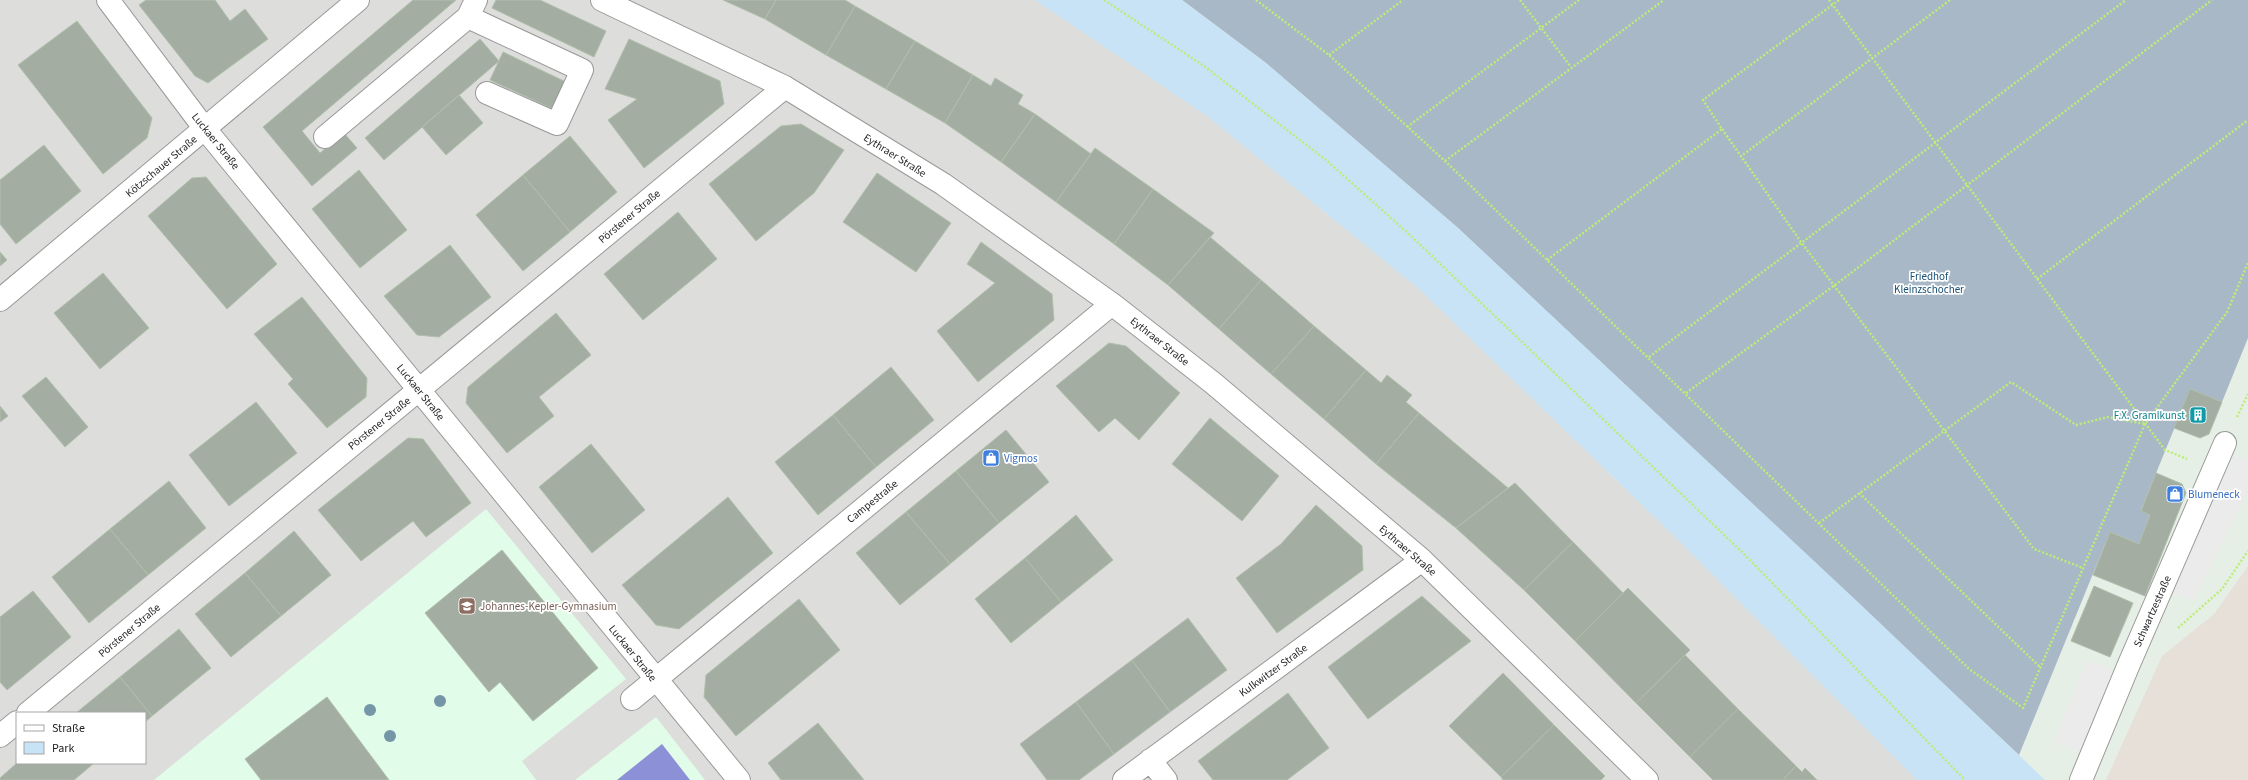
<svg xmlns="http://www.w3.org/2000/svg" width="2248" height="780" font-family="'Source Sans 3',sans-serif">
<rect width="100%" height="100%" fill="#e6efe6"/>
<path fill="#dddddc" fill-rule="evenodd" d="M0 0H1035L1207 116 1419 289 1676 538 1917 780H0ZM17 713H145V763H17Z"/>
<path fill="#e7e0d9" d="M2248 566V780H2106L2162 656 2214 614Z"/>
<path fill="#e2fcea" d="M486 509 626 679 522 761 536 780H154Z
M656 717 705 780H575Z"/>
<path fill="#a9b8c6" d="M1182 0H2248V338L2222 402 2190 390 2141 510 2150 515 2139 544 2110 532 2019 755 1458 228 1266 63Z"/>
<path fill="#c7e3f5" d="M1035 0H1182L1266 63 1458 228 1859 603 2045 780H1917L1676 538 1419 289 1207 116Z"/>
<path fill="#8b90d7" d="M662 744 690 780H617Z"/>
<path fill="#ebebeb" d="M2235 455 2248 460V490L2194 600 2171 594Z
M2087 660 2112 670 2079 752 2054 742Z"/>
<path fill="#a4ada2" stroke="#afbfaa" d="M146 0H215L230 21 245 9 268 39 208 83 195 76 139 5Z
M413 0H456L302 131 320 153 344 133 357 148 312 186 263 127Z
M496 0H540L606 31 594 57 492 8Z
M723 0H776L765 19Z
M776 0H845L855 6 826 55 765 19Z
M855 6 915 41 886 89 826 55Z
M77 21 152 118 147 138 103 174 18 65Z
M480 39 499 61 384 160 365 138Z
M629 39 720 81 724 104 644 168 608 120 637 99 605 89Z
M915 41 973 75 945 123 886 89Z
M503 52 566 82 553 109 490 80Z
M973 75 991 86 995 78 1023 95 1018 104 1035 114 1001 162 945 123Z
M459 95 483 123 446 155 422 127Z
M1035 114 1091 154 1056 202 1001 162Z
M801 124 844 150 814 193 756 241 709 184 781 126Z
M570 136 617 192 570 232 523 175Z
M44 145 81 191 16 244 0 224V180Z
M1095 148 1153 189 1114 244 1056 202Z
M359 170 407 230 360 268 312 209Z
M877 173 951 223 916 272 843 222Z
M523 175 570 232 523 271 476 215Z
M206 177 277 264 227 309 148 216 192 178Z
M1153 189 1214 233 1168 285 1114 244Z
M678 212 717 259 643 320 604 274Z
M1210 237 1261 280 1219 329 1168 285Z
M981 242 1052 294 1054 320 978 382 937 331 995 283 967 264Z
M450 245 491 297 439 337 417 335 384 296Z
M0 252 7 260 0 266Z
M103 273 149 328 100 369 54 313Z
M1261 280 1314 326 1271 374 1219 329Z
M302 297 367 378 366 397 327 428 288 384 293 379 254 334Z
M556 313 591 355 539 397 554 416 507 453 466 403 468 387Z
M1314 326 1366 370 1324 419 1271 374Z
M1109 343 1126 346 1180 393 1139 440 1115 418 1099 432 1056 386Z
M891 367 934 420 876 467 833 415Z
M1366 370 1381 383 1387 375 1412 395 1406 402 1419 413 1376 464 1324 419Z
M46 377 88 427 65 447 22 396Z
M2190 389 2222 402 2209 434 2200 438 2174 428Z
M256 402 297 453 229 506 189 455Z
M0 406 8 416 0 422Z
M1419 413 1508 488 1456 528 1376 464Z
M833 415 876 467 818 515 775 462Z
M1210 418 1279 476 1242 521 1172 464Z
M1006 430 1049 482 999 523 956 471Z
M408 438 423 439 471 503 426 537 413 521 361 561 318 510Z
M591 444 645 510 592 553 539 487Z
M956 471 999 523 950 564 906 512Z
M2156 473 2182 484 2186 493 2145 596 2093 575 2110 532 2139 544 2150 515 2141 511Z
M169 481 206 528 148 575 110 529Z
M1515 483 1573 542 1524 590 1456 528Z
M728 497 773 553 679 629 656 625 622 585Z
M1316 505 1362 546 1363 570 1277 633 1236 578 1281 544Z
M906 512 950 564 900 605 856 553Z
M1076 515 1113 560 1061 602 1025 558Z
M110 529 148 575 89 623 52 577Z
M294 531 331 575 281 616 245 573Z
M1573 542 1623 593 1575 641 1524 590Z
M502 550 598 668 533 721 500 682 489 692 425 613Z
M1025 558 1061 602 1011 643 975 599Z
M245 573 281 616 231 657 195 614Z
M2094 586 2133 603 2110 657 2071 641Z
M1628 588 1690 650 1636 703 1575 641Z
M33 591 71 637 7 690 0 682V617Z
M1422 596 1471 641 1368 719 1328 667Z
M799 599 840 650 736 736 704 697 706 675Z
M1188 618 1227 670 1170 712 1132 660Z
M179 629 211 668 152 716 120 677Z
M1685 655 1738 709 1690 757 1636 703Z
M1132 660 1170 712 1114 754 1076 702Z
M1503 673 1554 725 1501 777 1449 726Z
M120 677 152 716 145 722V713H76Z
M1288 693 1329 748 1287 780H1213L1198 761Z
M327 697 389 780H261L245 759Z
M1076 702 1114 754 1079 780H1047L1020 744Z
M1738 709 1796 766 1783 780H1713L1690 757Z
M818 723 864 780H781L768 763Z
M1554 725 1605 776 1601 780H1503L1501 777Z
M17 763H92L93 764 74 780H0V778Z
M1796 766 1802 772 1805 768 1817 780H1783Z"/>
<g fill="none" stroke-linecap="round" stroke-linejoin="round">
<defs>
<path id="minor" d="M108 0 205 129 739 780
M602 0 785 87 943 184 1112 304 1213 383 1422 560 1647 780
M468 17 582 70 557 124 487 93
M325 137 468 17 476 0
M0 300 358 0
M632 699 1112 304
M28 713 785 87
M0 736 17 722
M1150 760 1166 780
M1124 780 1422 560
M2081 780 2129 664 2225 443"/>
</defs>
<use href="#minor" stroke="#999" stroke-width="24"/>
<path stroke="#bced78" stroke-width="2.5" stroke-dasharray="2 2" stroke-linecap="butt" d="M1104 0 1204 66 1326 160 1410 235 1742 552 1965 780
M1256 0 1329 55 1445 161 1968 668 2023 708 2145 424 2227 312 2248 263
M1520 0 1571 67
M1829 0 2165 450 2187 459
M1329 55 1403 0
M1407 127 1579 0
M1722 129 1801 242 2034 549 2083 568
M1740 157 1950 0
M1445 161 1664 0
M1547 260 1722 129 1703 100 1839 0
M2037 279 2248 120
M1649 357 2126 0
M1686 393 1835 285 2212 0
M2237 417 2248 394
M1859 493 2040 667
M1819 523 2011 382 2076 425 2108 417 2145 424
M2178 628 2222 589 2248 551"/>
<use href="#minor" stroke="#fff" stroke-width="22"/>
</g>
<g fill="#7496a7">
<circle cx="440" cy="701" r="6"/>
<circle cx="370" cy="710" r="6"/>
<circle cx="390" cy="736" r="6"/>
</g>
<defs>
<symbol id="building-square" viewBox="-11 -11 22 22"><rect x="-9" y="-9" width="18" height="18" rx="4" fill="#0f9aa8" stroke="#fff"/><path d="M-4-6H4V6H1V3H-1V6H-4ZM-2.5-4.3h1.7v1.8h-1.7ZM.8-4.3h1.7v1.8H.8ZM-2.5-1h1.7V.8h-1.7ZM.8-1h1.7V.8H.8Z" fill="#fff"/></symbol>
<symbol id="shop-square" viewBox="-11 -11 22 22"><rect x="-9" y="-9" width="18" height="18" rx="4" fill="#3f7fe0" stroke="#fff"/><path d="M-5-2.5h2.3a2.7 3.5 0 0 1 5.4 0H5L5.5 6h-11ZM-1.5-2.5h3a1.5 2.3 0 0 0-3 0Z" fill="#fff"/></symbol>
<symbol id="school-square" viewBox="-11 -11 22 22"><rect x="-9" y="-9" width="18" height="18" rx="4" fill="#8d6e63" stroke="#fff"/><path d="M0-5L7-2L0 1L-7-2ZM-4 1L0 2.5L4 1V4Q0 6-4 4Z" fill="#fff"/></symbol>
</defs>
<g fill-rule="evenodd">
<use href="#building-square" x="2188" y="405" width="20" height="20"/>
<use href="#shop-square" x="981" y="448" width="20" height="20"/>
<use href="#shop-square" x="2165" y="484" width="20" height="20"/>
<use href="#school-square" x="457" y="596" width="20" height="20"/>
</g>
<g text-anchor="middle" stroke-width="3.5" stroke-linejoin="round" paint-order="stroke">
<g font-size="11" fill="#1f1f1f" stroke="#fff">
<text transform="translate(216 141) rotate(51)" y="4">Luckaer Straße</text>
<text transform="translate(895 155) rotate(32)" y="4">Eythraer Straße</text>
<text transform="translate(161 166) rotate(-40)" y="4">Kötzschauer Straße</text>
<text transform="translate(629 216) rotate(-40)" y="4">Pörstener Straße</text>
<text transform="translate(1160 341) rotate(38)" y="4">Eythraer Straße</text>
<text transform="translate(421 392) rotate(51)" y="4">Luckaer Straße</text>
<text transform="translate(379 423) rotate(-39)" y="4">Pörstener Straße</text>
<text transform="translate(872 501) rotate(-39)" y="4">Campestraße</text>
<text transform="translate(1408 550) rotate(41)" y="4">Eythraer Straße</text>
<text transform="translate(2152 611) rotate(-66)" y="4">Schwartzestraße</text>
<text transform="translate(129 630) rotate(-40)" y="4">Pörstener Straße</text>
<text transform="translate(633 653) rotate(51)" y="4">Luckaer Straße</text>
<text transform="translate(1273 670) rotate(-36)" y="4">Kulkwitzer Straße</text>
</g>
<g font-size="11" fill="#164e74" stroke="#fff">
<text x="1929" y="280">Friedhof<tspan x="1929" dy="13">Kleinzschocher</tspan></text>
</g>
<g font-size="11" fill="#0d838f" stroke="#fff" text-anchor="end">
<text x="2185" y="419">F.X. Gramlkunst</text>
</g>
<g font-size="11" fill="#366cbe" stroke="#fff" text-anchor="start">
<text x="1004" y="462">Vigmos</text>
<text x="2188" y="498">Blumeneck</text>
</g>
<g font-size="11" fill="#785e54" stroke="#fff" text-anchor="start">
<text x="480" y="610">Johannes-Kepler-Gymnasium</text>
</g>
</g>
<rect x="16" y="712" width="130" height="52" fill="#ffffff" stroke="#a5a5a5"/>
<rect x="24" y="725" width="20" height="6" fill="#ffffff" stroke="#a5a5a5"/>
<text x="52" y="732" font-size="12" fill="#1f1f1f">Straße</text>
<rect x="24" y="742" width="20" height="12" fill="#c7e3f5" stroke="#a5a5a5"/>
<text x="52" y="752" font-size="12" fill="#1f1f1f">Park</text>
</svg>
